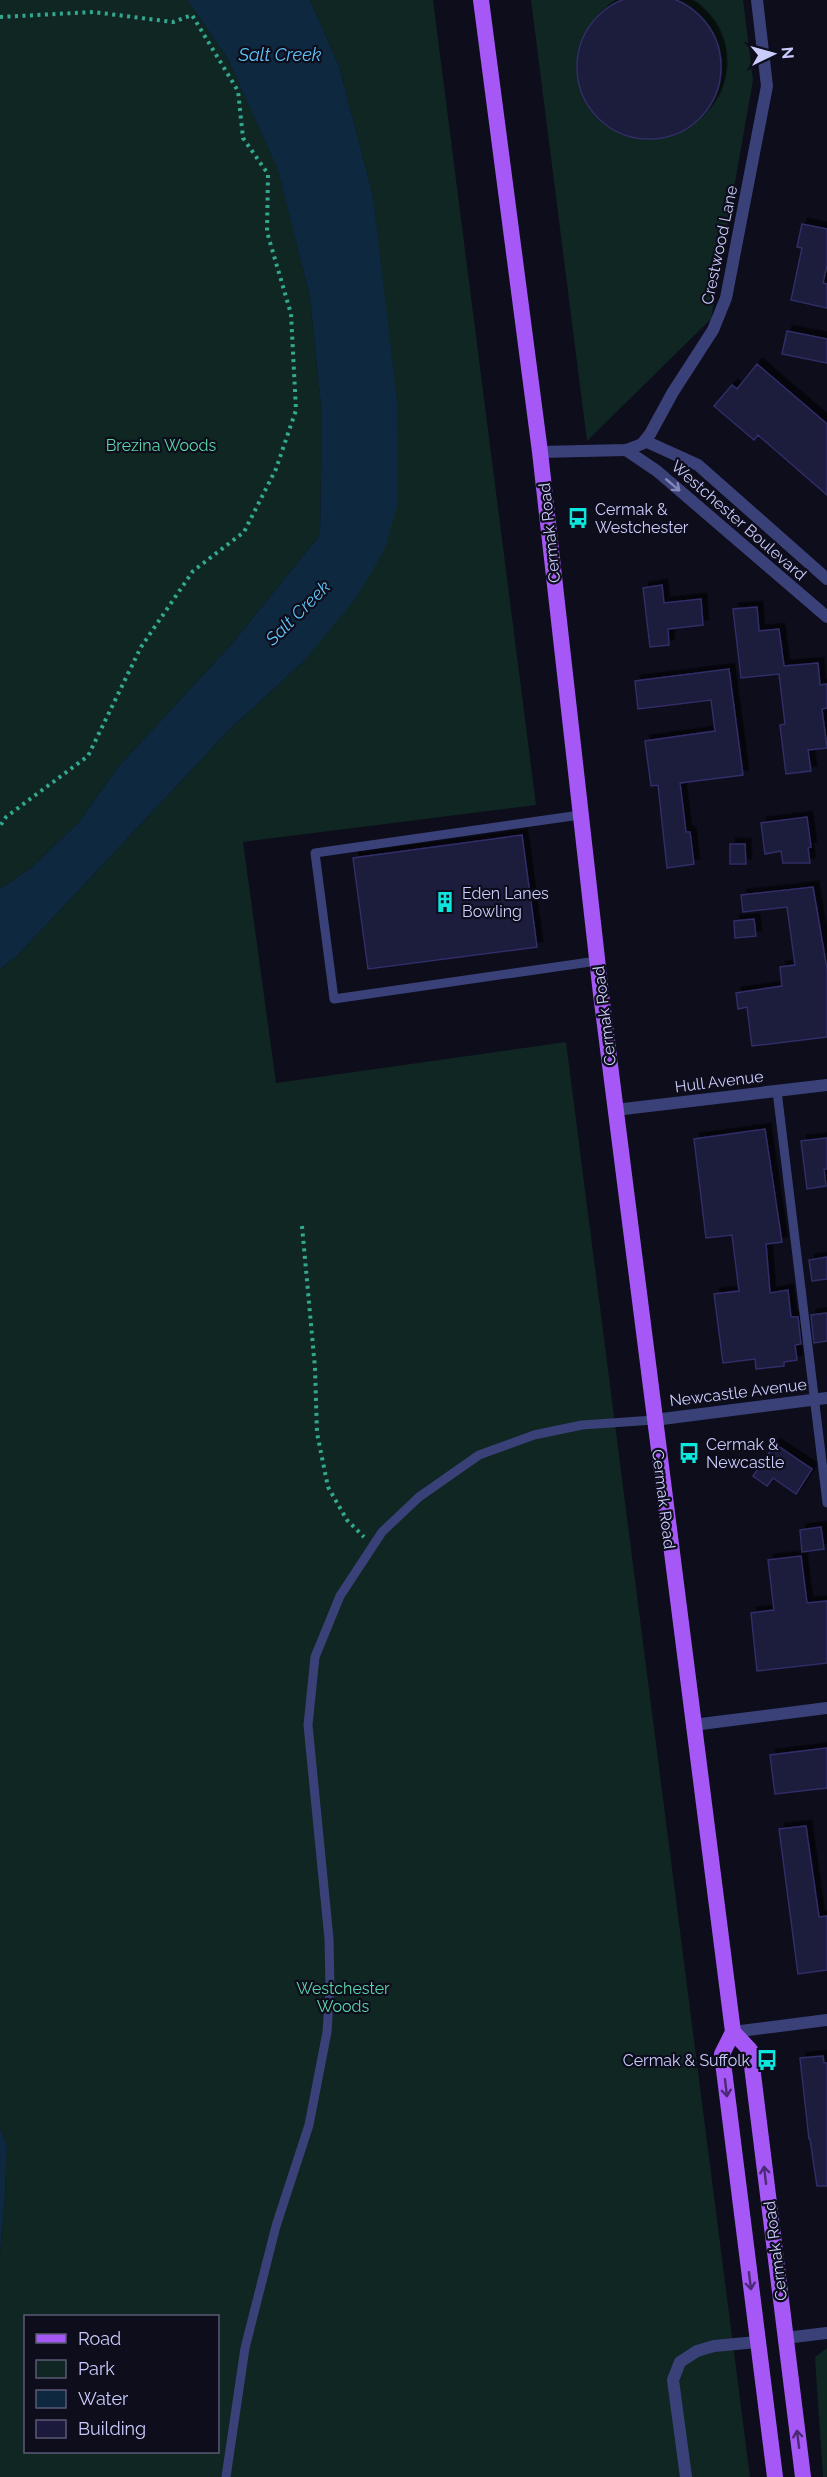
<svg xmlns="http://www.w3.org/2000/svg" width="827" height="2477" font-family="Raleway,sans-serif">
<defs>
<filter id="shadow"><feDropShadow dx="5.5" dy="-5.5" stdDeviation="0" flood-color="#0009"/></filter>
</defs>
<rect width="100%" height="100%" fill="#0d0d1c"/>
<path fill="#102622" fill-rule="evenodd" d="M0 0H187L228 59 278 169 310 297 322 416 320 535 230 646 118 767 79 822 31 868 0 889Z
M310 0H433L536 805 243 842 276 1083 566 1042 750 2477H0V2253L5 2197 7 2145 0 2128V969L16 957 229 730 305 660 382 289 373 196 339 66ZM26 2316H218V2452H26Z
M531 0H743L753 80 711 319 587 441Z
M827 2348V2477H823L815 2357Z"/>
<path fill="#0e283f" d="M187 0H310L339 66 373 196 397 402 398 504 384 551 356 598 305 660 229 730 16 957 0 969V889L31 868 79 822 118 767 230 646 320 535 322 416 310 297 278 170 228 59Z
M0 2128 7 2145 5 2197 0 2253Z"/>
<path fill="#1c1a3c" stroke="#302d67" stroke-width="1.5" filter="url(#shadow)" d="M577 67a72 72 0 1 1 144 0a72 72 0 1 1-144 0Z
M802 224 827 229V265L823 283 827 284V308L791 300 802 248 797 247Z
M787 331 827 339V363L782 354Z
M757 364 827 424V495L758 435 754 440 714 406 732 385 737 389Z
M662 585 664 603 701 599 703 625 668 629 669 645 650 647 643 588Z
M757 607 759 631 779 629 784 666 818 663 820 685 827 684V708L822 709 827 748 808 750 811 771 786 774 780 725 785 724 779 674 741 678 733 609Z
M729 669 743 775 680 783 686 832H690L694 864 667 868 658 785 651 786 645 741 715 731 711 700 638 709 635 681Z
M807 817 811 847 808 848 810 863H783L781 851 765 854 761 823Z
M522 835 537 947 368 969 353 858Z
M730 844H745L746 864H730Z
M813 887 827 969V1037L752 1046 747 1007 738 1009 736 993 782 986 780 967 795 965 787 907 743 912 741 895Z
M754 919 756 936 735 938 734 921Z
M765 1129 782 1242 766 1244 770 1293 788 1290 791 1317H798L801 1344 795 1345 797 1360 784 1362V1366L756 1369 755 1359 723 1363 714 1294 739 1291 732 1235 706 1238 694 1139Z
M827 1138V1169H824L826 1186 807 1189 801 1141Z
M827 1257V1279L812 1281 809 1260Z
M827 1313V1341L814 1343 811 1315Z
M775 1444 812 1469 796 1494 773 1478 767 1486 753 1476Z
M821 1527 824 1549 802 1552 800 1530Z
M801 1556 807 1603 827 1601V1663L757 1671 751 1613 774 1610 768 1560Z
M827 1748V1788L775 1794 770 1755Z
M806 1826 819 1917 827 1916V1970L798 1974 779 1829Z
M823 2056 824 2063H827V2186H817L810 2139H809L800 2058Z"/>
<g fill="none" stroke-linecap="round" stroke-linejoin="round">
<path stroke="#33a890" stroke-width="4" stroke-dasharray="3 4.5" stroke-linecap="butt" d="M0 17 93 12 173 22 192 15 238 91 243 138 268 174 267 232 291 314 296 410 276 469 244 532 193 571 141 647 88 756 6 817 0 826
M302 1226 315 1368 317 1433 328 1487 347 1520 364 1537"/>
<path stroke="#3a4179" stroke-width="9" d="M580 815 315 853 334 999 597 961
M777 1091 827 1503
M226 2477 245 2348 276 2226 309 2125 327 2032 330 1988 329 1939 308 1725 315 1657 340 1596 382 1532 419 1497 479 1455 534 1435 582 1425 654 1420"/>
<path stroke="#3a4179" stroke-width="12" d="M540 452 626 450 642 444 650 434 673 392 713 330 726 298 767 86 757 0
M615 1110 827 1085
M654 1420 827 1398
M693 1725 827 1708
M733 2032 827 2020
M785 2338 827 2333
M686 2477 673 2380 680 2362 697 2351 714 2346 757 2342"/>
<path stroke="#3a4179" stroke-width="12" d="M645 441 698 465 827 579
M626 450 657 471 827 617"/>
<path stroke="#a558f6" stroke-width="16" d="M481 0 540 452 601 994 733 2032 722 2054 775 2477
M733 2032 750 2050 803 2477"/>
</g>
<defs><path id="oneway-shaft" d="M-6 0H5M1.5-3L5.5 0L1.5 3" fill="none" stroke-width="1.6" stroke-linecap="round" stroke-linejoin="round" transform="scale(1.5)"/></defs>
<use stroke="#8286ba" href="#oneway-shaft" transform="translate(673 485) rotate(40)"/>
<g stroke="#4a2b73">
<use href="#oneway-shaft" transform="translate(726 2088) rotate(83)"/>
<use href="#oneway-shaft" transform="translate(765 2175) rotate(-97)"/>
<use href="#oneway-shaft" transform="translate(750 2281) rotate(83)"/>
<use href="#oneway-shaft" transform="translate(798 2439) rotate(-97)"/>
</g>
<defs>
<symbol id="bus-bare" viewBox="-9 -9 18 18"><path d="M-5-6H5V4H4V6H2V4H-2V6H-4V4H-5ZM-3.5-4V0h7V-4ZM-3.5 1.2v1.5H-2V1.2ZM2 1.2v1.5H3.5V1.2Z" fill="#0de6dd" stroke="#0d0d1c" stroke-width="2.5" paint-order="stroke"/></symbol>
<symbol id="building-bare" viewBox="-9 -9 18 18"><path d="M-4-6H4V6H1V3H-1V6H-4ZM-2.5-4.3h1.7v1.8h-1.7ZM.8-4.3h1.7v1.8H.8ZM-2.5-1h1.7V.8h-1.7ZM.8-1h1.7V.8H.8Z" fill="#0de6dd" stroke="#0d0d1c" stroke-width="2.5" paint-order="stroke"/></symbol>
</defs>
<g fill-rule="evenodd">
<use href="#bus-bare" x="563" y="503" width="30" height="30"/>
<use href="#building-bare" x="430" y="887" width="30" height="30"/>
<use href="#bus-bare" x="674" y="1438" width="30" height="30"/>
<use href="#bus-bare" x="752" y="2045" width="30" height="30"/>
</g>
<g text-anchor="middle" stroke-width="4.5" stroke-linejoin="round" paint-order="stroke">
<g font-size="16" fill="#cbccfc" stroke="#0d0d1c">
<text transform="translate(719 245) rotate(-78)" y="6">Crestwood Lane</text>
<text transform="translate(739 520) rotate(41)" y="6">Westchester Boulevard</text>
<text transform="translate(549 533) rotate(-96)" y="6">Cermak Road</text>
<text transform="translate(604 1016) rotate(-97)" y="6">Cermak Road</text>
<text transform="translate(719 1081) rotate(-7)" y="6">Hull Avenue</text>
<text transform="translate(738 1392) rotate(-7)" y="6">Newcastle Avenue</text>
<text transform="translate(664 1499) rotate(83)" y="6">Cermak Road</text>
<text transform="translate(775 2251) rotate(-97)" y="6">Cermak Road</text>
</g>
<g font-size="16" fill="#5cd7a7" stroke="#0d0d1c">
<text x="161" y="451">Brezina Woods</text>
<text x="343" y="1994">Westchester<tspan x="343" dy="18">Woods</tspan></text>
</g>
<g font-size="16" fill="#cbccfc" stroke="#0d0d1c" text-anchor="start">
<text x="595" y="515">Cermak &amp;<tspan x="595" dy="18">Westchester</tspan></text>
<text x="462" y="899">Eden Lanes<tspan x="462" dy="18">Bowling</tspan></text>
<text x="706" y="1450">Cermak &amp;<tspan x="706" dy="18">Newcastle</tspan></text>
<text x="750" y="2066" text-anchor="end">Cermak &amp; Suffolk</text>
</g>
<g font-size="18" font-style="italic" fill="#5fc5f6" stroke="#0d0d1c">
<text x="280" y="61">Salt Creek</text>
<text transform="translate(298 613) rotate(-45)" y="6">Salt Creek</text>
</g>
</g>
<rect x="24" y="2315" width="195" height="138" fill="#0d0d1c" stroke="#595976" stroke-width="1.5"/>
<rect x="36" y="2334" width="30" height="9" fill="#a558f6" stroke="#595976" stroke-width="1.5"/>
<text x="78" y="2345" font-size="18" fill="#cbccfc">Road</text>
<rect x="36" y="2360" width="30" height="18" fill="#102622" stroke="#595976" stroke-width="1.5"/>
<text x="78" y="2375" font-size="18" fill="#cbccfc">Park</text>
<rect x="36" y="2390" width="30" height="18" fill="#0e283f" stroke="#595976" stroke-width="1.5"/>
<text x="78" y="2405" font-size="18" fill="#cbccfc">Water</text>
<rect x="36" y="2420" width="30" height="18" fill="#1c1a3c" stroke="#595976" stroke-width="1.5"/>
<text x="78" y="2435" font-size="18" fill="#cbccfc">Building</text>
<g transform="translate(773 54) rotate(85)" stroke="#0d0d1c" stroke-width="4.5" paint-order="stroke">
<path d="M0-4.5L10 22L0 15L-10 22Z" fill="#cbccfc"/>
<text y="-9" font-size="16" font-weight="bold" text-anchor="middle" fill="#cbccfc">N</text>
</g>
</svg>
